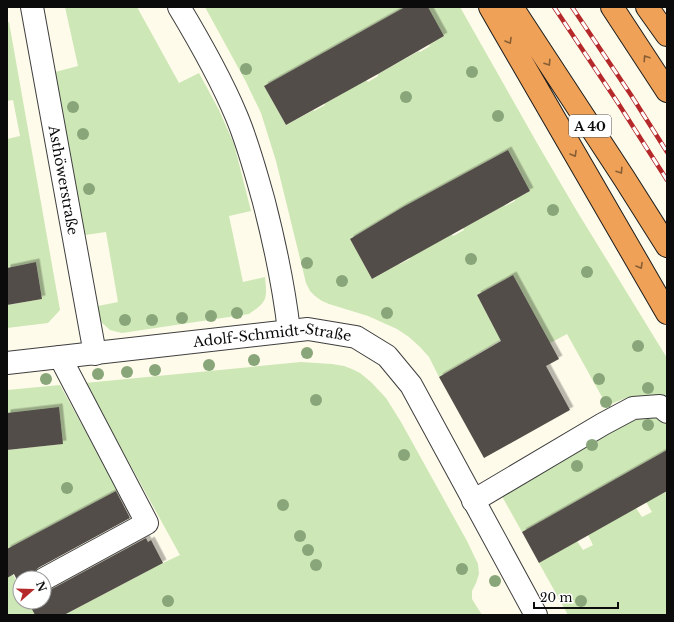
<svg xmlns="http://www.w3.org/2000/svg" width="674" height="622" font-family="'Libre Baskerville',serif">
<defs>
<filter id="shadow"><feDropShadow dx="3.5" dy="-3.5" stdDeviation="0" flood-color="#0004"/></filter>
</defs>
<rect width="100%" height="100%" fill="#fefbea"/>
<path fill="#cee7b6" fill-rule="evenodd" d="M65 7H137L179 83 199 73 219 110 234 144 251 211 229 216 243 282 265 277C267 299 268 301 249 314L122 333 110 330 100 321 98 306 118 302 106 232 85 235 55 72 78 66Z
M205 7H405L264 86 286 125 314 110V111L325 105 324 104 366 80 368 82 378 76V74L419 51 420 52 430 46 429 45 444 36 428 7H460L537 143 575 208 667 358V401C643 392 629 395 607 406L567 334 550 343 513 275 477 295 501 340 439 377 429 357 420 347 409 337 397 329 368 316 329 304 322 301 315 296 310 291 306 283 276 161 261 113 246 82ZM508 150 530 191 515 199V201L505 206V205L463 228 464 230 453 236 452 234 410 257V259L400 264H399L372 279 350 239 403 207Z
M9 22 60 310 48 323 7 328V305L42 299 36 262 8 268 7 269V139L20 136 13 100 7 101V23Z
M301 362 332 364 344 366 352 369 360 373 371 382 386 398 401 422 467 541 478 564 479 574 476 583 472 591V599L482 615H64L163 563 180 555 85 383Z
M60 385 118 490 7 549V450L62 444 7 413V390Z
M650 416 662 420 667 424V450L522 532 499 491 624 419Z
M667 491V615H568L539 563 577 541 583 550 593 545 588 535 636 508 642 517 652 512 646 502Z
M7 564 20 587V602H28L35 615H7Z"/>
<path fill="#534d48" filter="url(#shadow)" d="M405 7H428L444 36 378 74 286 125 264 86Z
M508 150 530 191 372 279 350 239 403 207Z
M36 262 42 299 7 305V268Z
M513 275 559 359 546 366 570 410 484 458 439 377 501 341 477 295Z
M59 407 63 444 7 450V413Z
M667 450V491L539 563 522 532Z
M116 491 130 518 38 568 34 572 32 578H20V586L14 574 7 578V549Z
M146 538 148 542 151 540 163 563 64 615H35L28 602H44V591L50 590Z"/>
<g fill="none" stroke-linecap="round" stroke-linejoin="round">
<defs>
<g id="minor">
<path id="s1" d="M32 7 95 354"/>
<path d="M179 7C200 42 220 77 236 115 248 143 256 173 264 202 275 245 284 287 289 331"/>
<path id="s2" d="M7 363 308 329 356 337 387 356 411 385 536 615"/>
<path d="M473 501 603 424 633 408 660 406 667 412"/>
<path d="M44 579 147 523 60 357"/>
</g>
<path id="highway" d="M490 7 502 28 667 313
M512 7 624 178 667 246
M612 7 667 91
M647 7 667 35"/>
</defs>
<use href="#minor" stroke="#3e3e3e" stroke-width="24"/>
<use href="#highway" stroke="#1c1c1c" stroke-width="24"/>
<use href="#minor" stroke="#fff" stroke-width="22"/>
<use href="#highway" stroke="#efa157" stroke-width="22"/>
<defs>
<path id="rail" d="M554 7 618 103 667 180
M572 7 631 95 667 152"/>
</defs>
<use href="#rail" stroke="#b6292b" stroke-width="4.5"/>
<use href="#rail" stroke="#fff" stroke-width="3" stroke-dasharray="9" stroke-linecap="butt"/>
</g>
<g fill="#89a67a">
<circle cx="246" cy="69" r="6"/>
<circle cx="472" cy="72" r="6"/>
<circle cx="406" cy="97" r="6"/>
<circle cx="73" cy="107" r="6"/>
<circle cx="498" cy="116" r="6"/>
<circle cx="83" cy="134" r="6"/>
<circle cx="89" cy="189" r="6"/>
<circle cx="553" cy="210" r="6"/>
<circle cx="471" cy="259" r="6"/>
<circle cx="307" cy="263" r="6"/>
<circle cx="587" cy="272" r="6"/>
<circle cx="342" cy="281" r="6"/>
<circle cx="237" cy="313" r="6"/>
<circle cx="387" cy="313" r="6"/>
<circle cx="211" cy="316" r="6"/>
<circle cx="182" cy="318" r="6"/>
<circle cx="125" cy="320" r="6"/>
<circle cx="152" cy="320" r="6"/>
<circle cx="638" cy="346" r="6"/>
<circle cx="307" cy="353" r="6"/>
<circle cx="254" cy="360" r="6"/>
<circle cx="209" cy="365" r="6"/>
<circle cx="155" cy="370" r="6"/>
<circle cx="127" cy="372" r="6"/>
<circle cx="98" cy="374" r="6"/>
<circle cx="46" cy="379" r="6"/>
<circle cx="599" cy="379" r="6"/>
<circle cx="648" cy="388" r="6"/>
<circle cx="316" cy="400" r="6"/>
<circle cx="606" cy="402" r="6"/>
<circle cx="648" cy="425" r="6"/>
<circle cx="592" cy="445" r="6"/>
<circle cx="404" cy="455" r="6"/>
<circle cx="577" cy="466" r="6"/>
<circle cx="67" cy="488" r="6"/>
<circle cx="283" cy="505" r="6"/>
<circle cx="300" cy="536" r="6"/>
<circle cx="308" cy="550" r="6"/>
<circle cx="316" cy="565" r="6"/>
<circle cx="462" cy="569" r="6"/>
<circle cx="495" cy="581" r="6"/>
<circle cx="168" cy="601" r="6"/>
<circle cx="581" cy="601" r="6"/>
</g>
<defs><path id="oneway-chevron" d="M-2-3.5L2.5 0L-2 3.5" fill="none" stroke-width="1.6" stroke-linecap="round" stroke-linejoin="round"/></defs>
<g stroke="#885e35">
<use href="#oneway-chevron" transform="translate(509 41) rotate(60)"/>
<use href="#oneway-chevron" transform="translate(646 58) rotate(-123)"/>
<use href="#oneway-chevron" transform="translate(548 63) rotate(57)"/>
<use href="#oneway-chevron" transform="translate(574 154) rotate(60)"/>
<use href="#oneway-chevron" transform="translate(620 171) rotate(57)"/>
<use href="#oneway-chevron" transform="translate(640 266) rotate(60)"/>
</g>
<g text-anchor="middle" stroke-width="4" stroke-linejoin="round" paint-order="stroke">
<rect fill="#fff" stroke="#545454" stroke-width="1" x="569" y="115" width="42" height="22" rx="3"/>
<g font-size="13" font-weight="bold" fill="#0b0b0b">
<text x="590" y="131">A 40</text>
</g>
<g font-size="14" fill="#0b0b0b" stroke="#fff">
<text dy="5" stroke="none"><textPath href="#s1" startOffset="176">Asthöwerstraße</textPath></text>
<text dy="5" stroke="none"><textPath href="#s2" startOffset="267">Adolf-Schmidt-Straße</textPath></text>
</g>
</g>
<rect width="674" height="622" fill="none" stroke="#0b0b0b" stroke-width="16"/>
<g transform="translate(32 590) rotate(70)"><circle r="19" fill="#ffffff" stroke="#9d9d9d"/>
<path d="M0-3L7 15L0 10L-7 15Z" fill="#b6292b"/>
<text y="-6" font-size="11" font-weight="bold" text-anchor="middle" fill="#0b0b0b">N</text>
</g>
<path d="M534 602v6h84v-6" fill="none" stroke="#0b0b0b" stroke-width="2"/>
<text x="540" y="602" font-size="12" fill="#0b0b0b" stroke="#ffffff" stroke-width="3" paint-order="stroke">20 m</text>
</svg>
